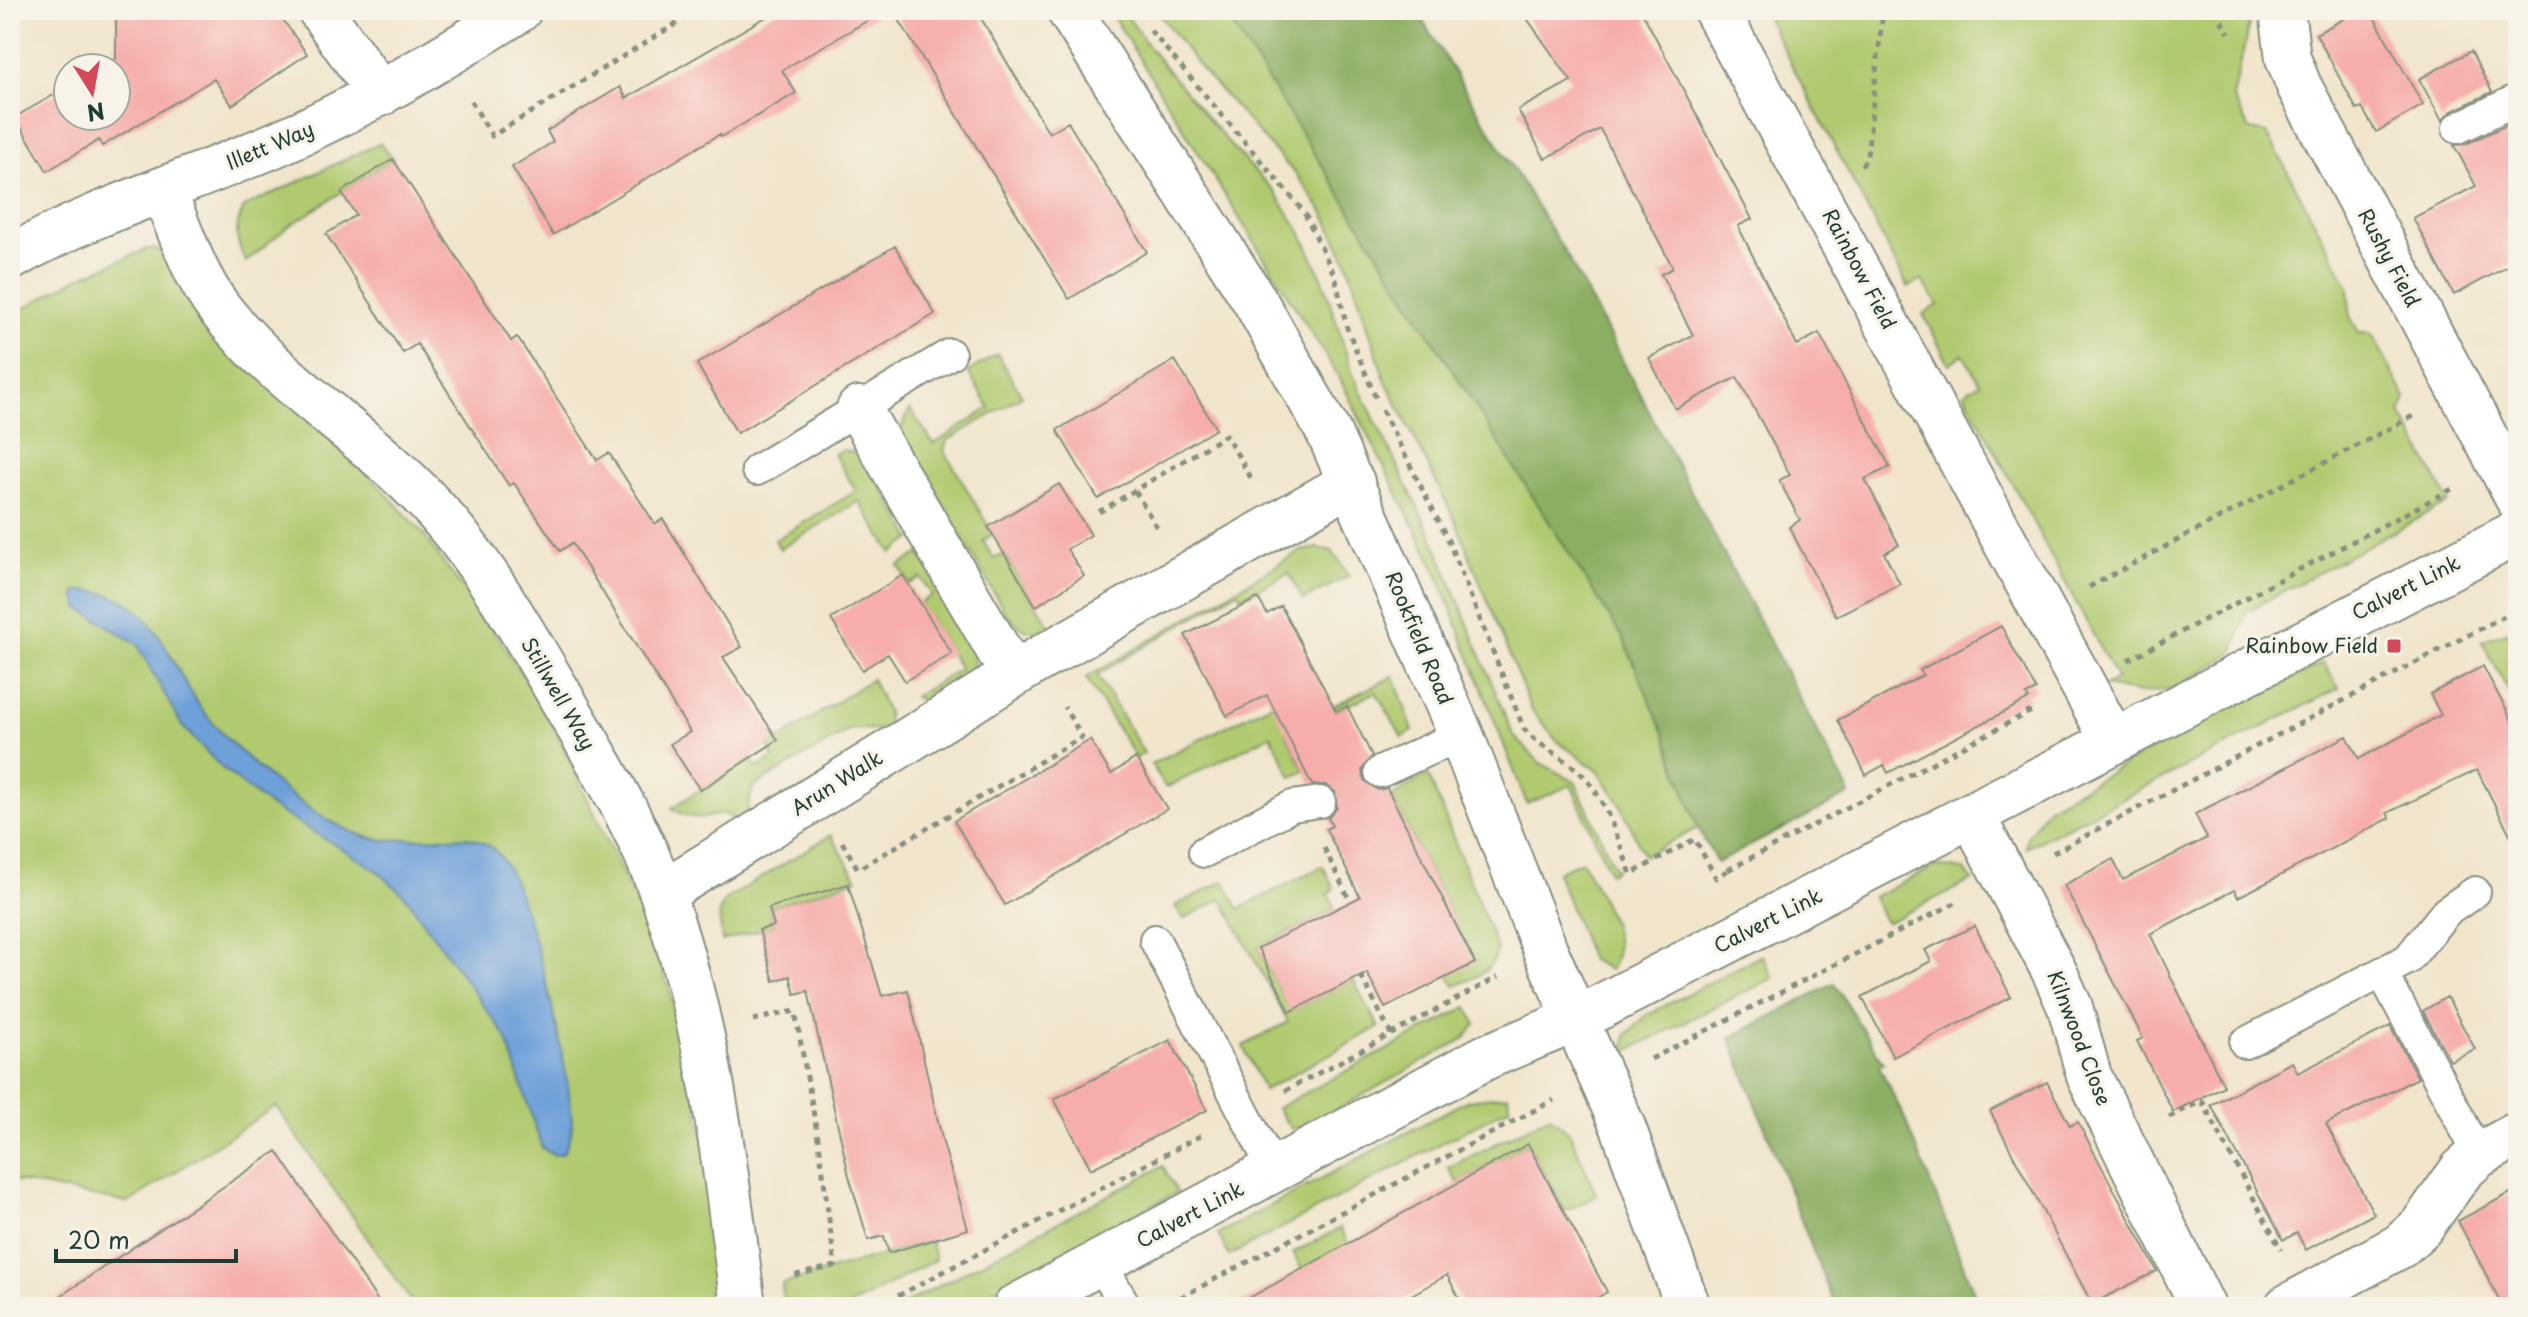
<svg xmlns="http://www.w3.org/2000/svg" width="2528" height="1317" font-family="'Playpen Sans',sans-serif">
<rect width="100%" height="100%" fill="#f7f3e8"/>
<filter id="ink" filterUnits="userSpaceOnUse"><feTurbulence type="fractalNoise" baseFrequency=".0125" numOctaves="2"/><feDisplacementMap in="SourceGraphic" scale="16" xChannelSelector="R" yChannelSelector="G"/><feConvolveMatrix kernelMatrix="1 2 1 2 8 2 1 2 1" color-interpolation-filters="sRGB"/></filter>
<filter id="wash" filterUnits="userSpaceOnUse"><feTurbulence type="fractalNoise" baseFrequency=".006" numOctaves="4" result="noise"/><feDisplacementMap in="SourceGraphic" scale="32" xChannelSelector="R" yChannelSelector="G"/><feGaussianBlur stdDeviation="1.8" result="paint"/><feColorMatrix in="noise" values="0 0 0 0 0 0 0 0 0 0 0 0 0 0 0 0 0 1.4 0 .05"/><feComposite in="paint" operator="in"/></filter>
<g filter="url(#wash)">
<rect width="100%" height="100%" fill="#f1e5cc"/>
<path fill="#b1ca6f" stroke="#688452" stroke-width="2" d="M1109 10H1123L1150 49 1230 145 1273 190 1301 232 1322 277 1353 375 1435 543 1513 735 1539 762 1575 782 1616 870 1610 873 1571 785 1527 804 1435 568 1339 377Z
M1156 10H1223L1623 638 1665 735 1698 828 1644 856 1621 805 1598 771 1556 740 1531 709 1456 522 1384 377 1347 262 1325 215 1298 177 1201 69Z
M1763 10H2252L2233 98 2250 130 2267 133 2349 287 2350 316 2359 333H2371L2406 398 2401 413 2449 502 2247 611 2233 653 2174 688 2142 693 2104 686 2117 679 1964 393 1980 383 1963 354 1949 364 1923 314 1938 305 1922 280 1908 287Z
M380 143 393 159 286 228 246 262C235 241 234 228 244 207Z
M147 249H157L170 259 420 530 502 643 551 721 649 930 669 988 694 1083 708 1169 720 1307H415L276 1106 128 1203 10 1180V316L80 277Z
M997 354 1022 396 947 441 944 450 993 534 983 541 994 559 1004 554 1052 630C1031 634 1020 630 1006 614L900 430 910 409 934 444 990 408 968 372Z
M843 450 864 455 912 539 892 553 859 501 780 549 775 540 856 491 834 454Z
M1318 548 1332 551 1349 576 1303 600 1289 573 1242 597 1238 591 1097 675 1144 753 1136 758 1086 678 1301 551Z
M920 553 974 645C979 678 955 689 931 705L914 697 960 669 920 603 932 595 921 578 910 584 899 566Z
M2507 631 2518 651V710L2482 641Z
M2323 663 2339 688 2026 848 2027 837 2048 807 2189 729 2192 718 2255 686 2271 689Z
M1394 676 1413 731 1402 737 1376 692 1336 711 1333 706Z
M872 679 887 712 888 730 851 729 753 787 746 815 736 820 722 813C704 820 688 820 672 808L750 757 757 768 774 758 768 747Z
M1279 700 1287 735 1305 771 1292 777 1271 735 1166 788 1151 764Z
M1428 774 1497 949C1494 972 1474 978 1455 986L1449 975 1474 962 1392 797Z
M831 835 857 879 769 908 774 926 722 941 719 912 725 900Z
M1582 861C1596 890 1631 939 1610 970L1591 960 1557 872Z
M1323 866 1334 889 1329 894 1335 909 1258 948 1290 1011 1353 980 1379 1027 1264 1090 1243 1046 1288 1022 1222 899 1183 919 1175 906 1224 881 1239 909Z
M1936 866 1964 870 1973 880 1886 923 1873 897Z
M1762 955 1773 978 1625 1052 1626 1035 1647 1015Z
M1467 1007 1476 1024 1465 1038 1308 1126 1291 1129 1277 1108Z
M1508 1095 1510 1107 1229 1256 1218 1234 1468 1100Z
M1550 1116 1570 1133 1597 1196 1565 1211 1528 1144 1458 1183 1448 1168Z
M1163 1166 1177 1192 961 1307H899Z
M1340 1228 1384 1307H1321L1293 1253Z
M931 1241 935 1260 848 1307H784L782 1284Z"/>
<path fill="#8cae62" stroke="#56764b" stroke-width="2" d="M1223 10H1416L1569 259 1850 794 1717 863 1698 828 1665 735 1623 638Z
M1834 983 1883 1063 1879 1066 1906 1121 1980 1307H1835L1730 1038Z"/>
<path fill="#6ea0d9" stroke="#466e86" stroke-width="2" d="M80 591C155 589 167 662 201 708 233 752 327 835 382 840L467 837C481 840 494 846 502 859 531 899 571 1074 572 1124 572 1135 568 1144 563 1153L555 1155 542 1148 506 1037 405 896 375 869 268 805 221 767 182 726 137 644 79 608 75 594Z"/>
<g id="blocks">
<path fill="#f6adab" d="M116 10H276L307 54 232 105 214 79 102 146 99 140 47 171 15 117 68 87V116H116V68H101L116 59Z
M778 10H886L782 70 796 93 721 137 720 134 553 235 512 167 553 142 547 131 620 87 626 98Z
M893 10H976L1049 133 1068 122 1147 252 1069 299Z
M1521 10H1641L1752 219 1738 226 1797 345 1819 333 1890 467 1865 479 1899 545 1884 553 1900 584 1836 616 1789 527 1800 520 1779 480 1790 475 1737 377 1675 409 1649 358 1693 335 1661 274 1673 268 1600 129 1545 159 1518 110 1571 81Z
M2360 10H2370L2423 105 2376 132 2362 108 2357 110 2316 34Z
M2471 51 2492 92 2450 112 2442 121 2419 79Z
M2509 124 2518 141V266L2516 262 2454 295 2413 218 2476 186 2454 145 2466 144Z
M393 159 511 341 517 337 597 460 609 453 655 524 663 519 742 647 723 657 778 740 700 790 670 744 690 732 572 543 560 551 514 483 509 486 417 344 403 353 326 234 356 215 341 192Z
M895 246 935 314 737 433 697 364Z
M1175 360 1216 429 1098 499 1057 430Z
M1059 484 1091 535 1067 549 1084 576 1036 606 988 527Z
M903 575 952 654 905 681 888 654 862 670 831 619Z
M1258 598 1267 614 1281 606 1336 711 1347 706 1372 756 1362 770 1364 780 1378 790 1387 788 1475 963 1385 1008 1367 973 1290 1012 1258 948 1360 897 1326 829 1332 826 1328 818 1337 808 1335 792 1326 785H1312L1267 695 1227 716 1185 635Z
M2001 626 2036 690 2026 695 2029 699 1888 773 1884 765 1866 775 1838 720 1923 675 1920 670Z
M2483 666 2518 732V850L2477 770 2387 813 2390 818 2266 883 2238 897 2234 890 2150 934 2224 1086 2173 1112 2137 1041 2143 1038 2064 885 2113 859 2123 880 2207 838 2195 814 2347 736 2359 759 2441 715 2430 694Z
M1090 740 1111 774 1136 758 1167 809 1005 905 954 821Z
M848 884 882 996 908 990 943 1143 968 1229 889 1253 884 1236 868 1240 849 1176 808 991 795 994 790 976 774 981 759 930 774 926 769 908Z
M1975 926 2011 997 1893 1057 1862 997 1931 961 1925 950Z
M2447 997 2475 1049 2450 1061 2423 1011Z
M2390 1026 2418 1078 2326 1124 2374 1214 2306 1250 2297 1233 2283 1240 2211 1105 2292 1062 2298 1073Z
M1170 1040 1207 1110 1091 1169 1054 1099Z
M2047 1082 2070 1126 2078 1122 2157 1271 2092 1304 1990 1111Z
M1528 1144 1607 1292 1582 1307H1464L1447 1275 1390 1307H1233Z
M277 1151 382 1307H44Z
M2518 1189V1307H2503L2458 1221Z"/>
</g>
</g>
<g filter="url(#ink)">
<use href="#blocks" fill-opacity="0" stroke="#889180" stroke-width="2"/>
<g fill="none" stroke-linecap="round" stroke-linejoin="round">
<defs>
<path id="service" d="M2458 128 2518 99
M757 470 950 354
M1380 772 1461 735
M1204 852 1292 806 1320 802
M1155 940 1274 1171
M2383 974 2479 1155
M2245 1043 2408 959 2446 912 2475 892
M1100 1262 1126 1307"/>
<path id="minor" d="M320 10 380 94
M1716 10 2113 740
M2282 10 2288 58 2299 86 2518 499
M163 190C180 229 193 274 219 308 283 390 379 442 446 522 489 573 523 632 557 690 594 755 637 822 662 893 709 1026 726 1167 743 1307
M859 409 1013 675
M1972 815 2055 973 2070 1007 2089 1076 2203 1307
M662 893 1036 661 1352 482
M2287 1307 2400 1246 2421 1227 2462 1170 2479 1155 2518 1134"/>
<path id="tertiary" d="M1069 10 1255 301 1329 433 1461 735 1546 952 1623 1127 1688 1307
M10 258C93 211 186 183 274 145 360 108 440 60 519 10
M1016 1307 1486 1057 1577 1019 2518 532"/>
</defs>
<use href="#service" stroke="#889180" stroke-width="34"/>
<use href="#minor" stroke="#889180" stroke-width="48"/>
<use href="#tertiary" stroke="#889180" stroke-width="48"/>
<path stroke="#889180" stroke-width="5" stroke-dasharray="6 6" stroke-linecap="butt" d="M2215 10 2229 33
M1150 30 1304 212 1335 276 1347 328 1377 401
M471 101 492 136 699 10
M1862 166 1867 156 1883 10
M1382 410 1448 540 1524 729C1544 751 1570 759 1588 781 1609 808 1619 843 1631 874L1695 839 1716 878 1728 870
M1135 491 1159 531
M1099 512 1226 435 1251 478
M2089 587 2413 416
M2509 596 2518 615
M2128 660 2452 489
M842 842 858 869 1082 737 1064 707
M1324 848 1350 901
M2053 853 2518 609
M1728 870 2035 709
M1361 976 1391 1034
M753 1020 795 1011 820 1149 835 1266 792 1276
M1651 1059 1959 901
M1285 1091 1498 977
M2169 1117 2202 1101 2281 1250
M1170 1303 1554 1100
M877 1307 1202 1135"/>
<use href="#service" stroke="#fff" stroke-width="30"/>
<use href="#minor" stroke="#fff" stroke-width="44"/>
<use href="#tertiary" stroke="#fff" stroke-width="44"/>
</g>
</g>
<rect fill="#d1495b" stroke="#f7f3e8" stroke-width="3" x="2386" y="638" width="16" height="16" rx="4"/>
<g text-anchor="middle" stroke-width="6" stroke-linejoin="round" paint-order="stroke">
<g font-size="20" fill="#1f3d34" stroke="#f7f3e8">
<text transform="translate(270 146) rotate(-23)" y="7">Illett Way</text>
<text transform="translate(2389 258) rotate(62)" y="7">Rushy Field</text>
<text transform="translate(1859 269) rotate(62)" y="7">Rainbow Field</text>
<text transform="translate(2406 588) rotate(-27)" y="7">Calvert Link</text>
<text transform="translate(1419 638) rotate(67)" y="7">Rookfield Road</text>
<text transform="translate(558 694) rotate(60)" y="7">Stillwell Way</text>
<text transform="translate(837 783) rotate(-32)" y="7">Arun Walk</text>
<text transform="translate(1768 921) rotate(-27)" y="7">Calvert Link</text>
<text transform="translate(2079 1038) rotate(69)" y="7">Kilnwood Close</text>
<text transform="translate(1190 1215) rotate(-28)" y="7">Calvert Link</text>
</g>
<g font-size="20" fill="#1f3d34" stroke="#f7f3e8" text-anchor="end">
<text x="2378" y="653">Rainbow Field</text>
</g>
</g>
<rect width="2528" height="1317" fill="none" stroke="#f7f3e8" stroke-width="40"/>
<g transform="translate(92 92) rotate(169)"><circle r="38" fill="#f7f3e8" stroke="#a1aaa0" stroke-width="2"/>
<path d="M0-6L14 30L0 20L-14 30Z" fill="#d1495b"/>
<text y="-12" font-size="22" font-weight="bold" text-anchor="middle" fill="#1f3d34">N</text>
</g>
<path d="M56 1249v12h180v-12" fill="none" stroke="#1f3d34" stroke-width="4"/>
<text x="68" y="1249" font-size="24" fill="#1f3d34" stroke="#f7f3e8" stroke-width="6" paint-order="stroke">20 m</text>
</svg>
